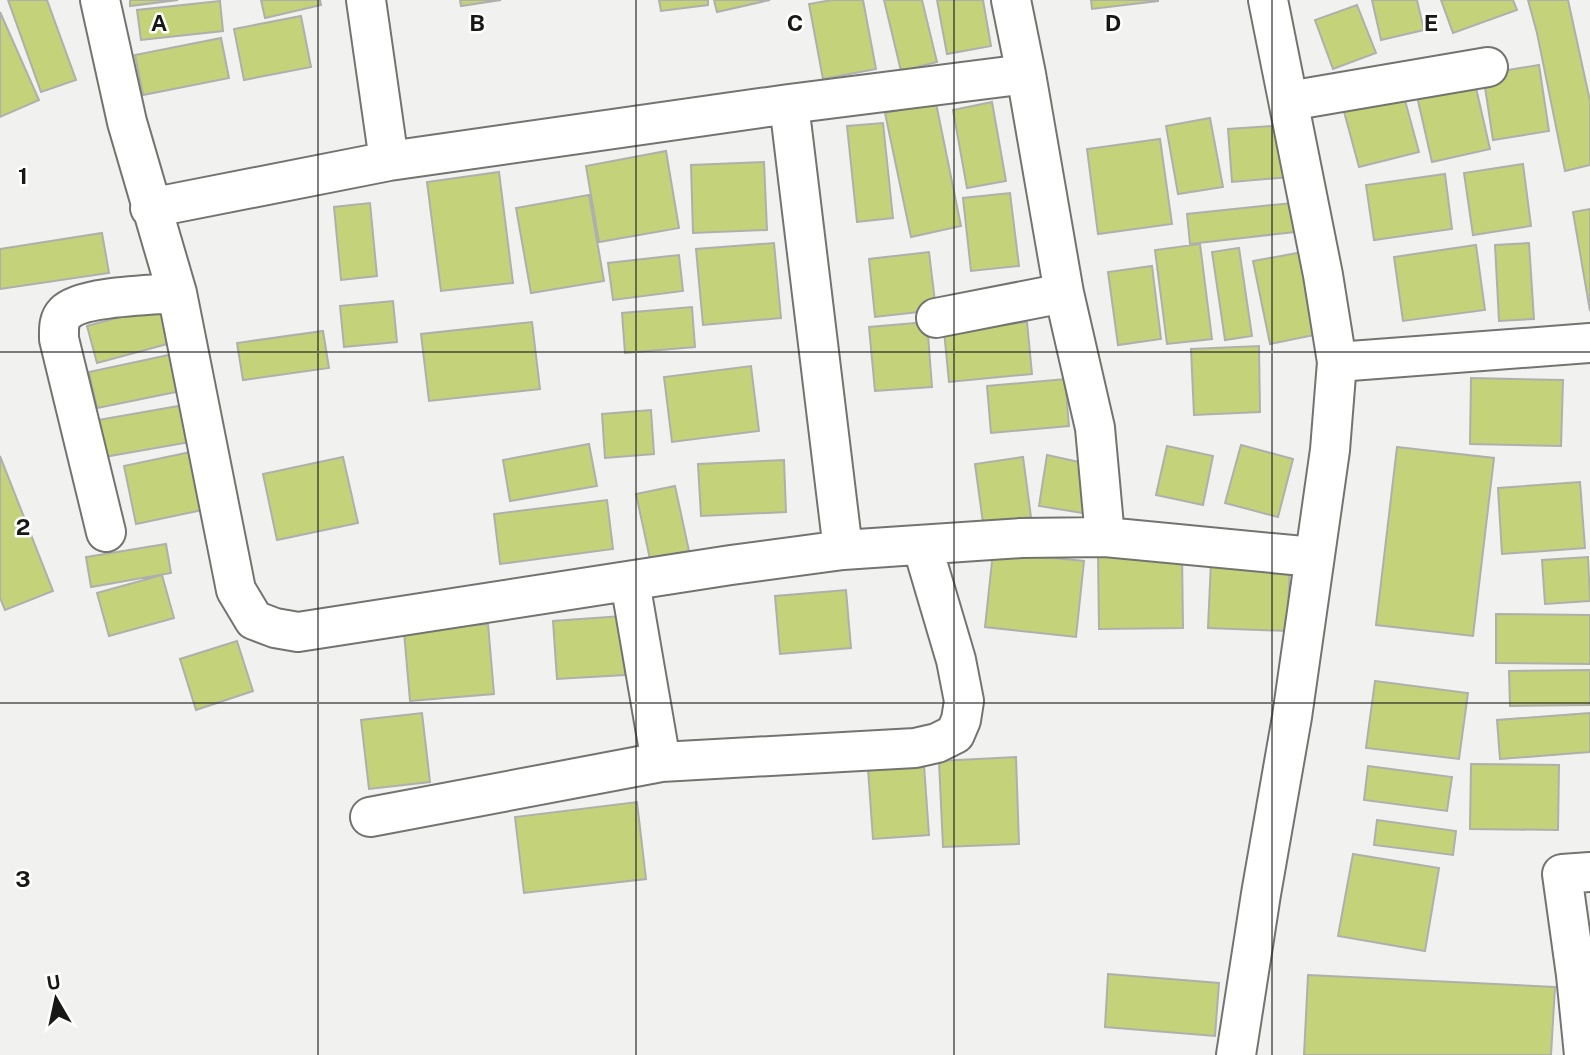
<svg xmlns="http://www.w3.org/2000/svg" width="1590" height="1055" font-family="'Public Sans',sans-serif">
<rect width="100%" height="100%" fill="#f1f2ef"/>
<path fill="#c4d37a" stroke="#afafac" stroke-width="2" d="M8 0H47L76 80 41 92Z
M130 0H178L130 6Z
M261 0H320L321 5 265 18Z
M460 0H501L461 6Z
M659 0H708V5L661 11Z
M714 0H770L717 12Z
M832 0H863L876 69 823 79 809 4Z
M884 0H922L937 62 901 71Z
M937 0H983L991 46 947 54Z
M1091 0H1158V1L1092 9Z
M1372 0H1417L1424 30 1381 40Z
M1441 0H1513L1517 10 1453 33Z
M1528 0H1568L1590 101V165L1565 171 1537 33Z
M220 1 223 31 141 40 137 10Z
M1357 5 1376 53 1333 69 1315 20Z
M0 12 39 100 0 117Z
M301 16 311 67 244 80 234 29Z
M221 38 229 78 143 95 135 55Z
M1539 65 1549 131 1493 140 1483 74Z
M1474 79 1490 149 1432 162 1416 92Z
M1403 93 1419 152 1359 167 1343 108Z
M992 102 1006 181 967 188 953 110Z
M936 103 961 226 911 237 885 113Z
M1210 118 1223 187 1178 194 1166 126Z
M883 123 893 218 857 222 847 126Z
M1286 125 1290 177 1232 182 1228 129Z
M1160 139 1172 224 1098 234 1087 149Z
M666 151 679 228 599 242 586 166Z
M764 162 767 230 693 233 691 165Z
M1523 164 1531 226 1473 235 1464 173Z
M499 172 513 283 441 291 427 182Z
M1445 174 1452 229 1374 240 1366 185Z
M1010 193 1019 266 971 271 963 198Z
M589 195 604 281 531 293 516 208Z
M370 203 377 276 341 280 334 207Z
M1292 203 1295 232 1190 244 1187 214Z
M1590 209V311L1573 212Z
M102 233 109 273 0 289V249Z
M774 243 781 318 703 325 696 249Z
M1529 243 1534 319 1499 321 1495 245Z
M1200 244 1212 339 1167 344 1155 250Z
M1476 245 1485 310 1403 321 1394 257Z
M1239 248 1252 336 1225 340 1212 252Z
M929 252 936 310 875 317 869 259Z
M1303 252 1319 334 1270 344 1253 261Z
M679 255 683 291 613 300 608 263Z
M1152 266 1161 339 1118 345 1108 272Z
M393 301 397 342 344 347 340 306Z
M161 306 171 343 97 363 87 326Z
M692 307 695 347 625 353 622 313Z
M532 322 540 389 429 401 421 334Z
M927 322 932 387 875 391 869 327Z
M1027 322 1032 374 949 382 944 331Z
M323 331 329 368 243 380 237 343Z
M1259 346 1260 412 1194 415 1191 349Z
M178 353 186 390 97 408 89 372Z
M751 366 759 431 672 442 664 377Z
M1471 378 1563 380 1561 446 1470 444Z
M1065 379 1069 426 991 433 987 386Z
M190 404 196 441 104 457 98 420Z
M651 410 654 454 605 458 602 414Z
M589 444 597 486 510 501 503 460Z
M1241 445 1293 459 1278 517 1225 503Z
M1167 446 1213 456 1203 505 1156 495Z
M1397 447 1494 458 1473 636 1376 625Z
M200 450 212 508 136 524 124 466Z
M1047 455 1084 463 1089 514 1039 506Z
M0 456 53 591 5 610 0 598Z
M343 457 358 523 277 540 263 474Z
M1023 457 1031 517 983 523 975 464Z
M784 460 786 512 701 516 698 464Z
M1580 482 1585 548 1502 554 1498 488Z
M675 486 689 551 650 559 636 494Z
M607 500 613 549 500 564 494 514Z
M166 544 171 573 91 587 86 557Z
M1182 551 1183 628 1099 629 1098 552Z
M993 552 1084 561 1076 637 985 627Z
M1588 557 1590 601 1545 604 1542 560Z
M1211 561 1290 564 1287 631 1208 628Z
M162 575 174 618 109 636 97 593Z
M846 590 851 648 780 654 775 596Z
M1496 614 1590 615V664L1496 663Z
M622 616 625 675 557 679 553 621Z
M488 624 494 694 410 701 404 632Z
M237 641 253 691 196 710 180 659Z
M1590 670V705L1510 706 1509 671Z
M1375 681 1468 693 1459 759 1366 748Z
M422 713 430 782 369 789 361 720Z
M1590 713V752L1500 759 1497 720Z
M1016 757 1019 844 943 847 939 761Z
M1471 764 1559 765 1558 830 1470 829Z
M924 765 929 835 873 839 868 769Z
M1368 766 1452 777 1447 811 1364 800Z
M637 802 646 879 524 893 515 817Z
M1377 820 1456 831 1453 855 1374 845Z
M1353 854 1439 868 1425 951 1338 936Z
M1108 974 1219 983 1215 1036 1105 1027Z
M1308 975 1555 987 1551 1055H1304Z"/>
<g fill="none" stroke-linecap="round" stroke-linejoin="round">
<defs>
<path id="minor" d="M100 0 127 122 177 293 236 590 254 620 275 628 298 632 731 565 843 550 1021 538 1105 537 1314 557
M366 0 389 161 789 104
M1011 0 1026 74
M1289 101 1488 67
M150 208 389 161
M936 318 1064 293
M1337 362 1590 343
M106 532 59 339C59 330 58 320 65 313 81 296 152 295 177 293
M843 550 789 104 1026 74 1064 293 1095 428 1105 537
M630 582 661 762
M370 817 661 762 915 748 937 743 955 734 961 720 964 701 956 660 922 545
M1584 1055 1576 975 1562 874 1590 872"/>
<path id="tertiary" d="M1236 1055 1261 894 1292 717 1330 450 1337 362 1323 275 1268 0"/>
</defs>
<use href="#minor" stroke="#737370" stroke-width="42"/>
<use href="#tertiary" stroke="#737370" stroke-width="42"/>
<use href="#minor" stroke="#fff" stroke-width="38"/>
<use href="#tertiary" stroke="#fff" stroke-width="38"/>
</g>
<path fill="none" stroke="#181817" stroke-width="2" stroke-opacity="0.55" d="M318 0V1055M636 0V1055M954 0V1055M1272 0V1055M0 352H1590M0 703H1590"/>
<g font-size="23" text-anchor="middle" font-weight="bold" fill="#181817" stroke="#fffffe" stroke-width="5" stroke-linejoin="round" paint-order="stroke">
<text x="159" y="31">A</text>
<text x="477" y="31">B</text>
<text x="795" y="31">C</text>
<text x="1113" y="31">D</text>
<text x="1431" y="31">E</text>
<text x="23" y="184">1</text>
<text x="23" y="535">2</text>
<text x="23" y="887">3</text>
</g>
<g transform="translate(56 999) rotate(351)" stroke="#fffffe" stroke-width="5" paint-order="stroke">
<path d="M0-5L12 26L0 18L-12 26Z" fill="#181817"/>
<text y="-10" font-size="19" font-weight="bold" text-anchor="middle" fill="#181817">U</text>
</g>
</svg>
